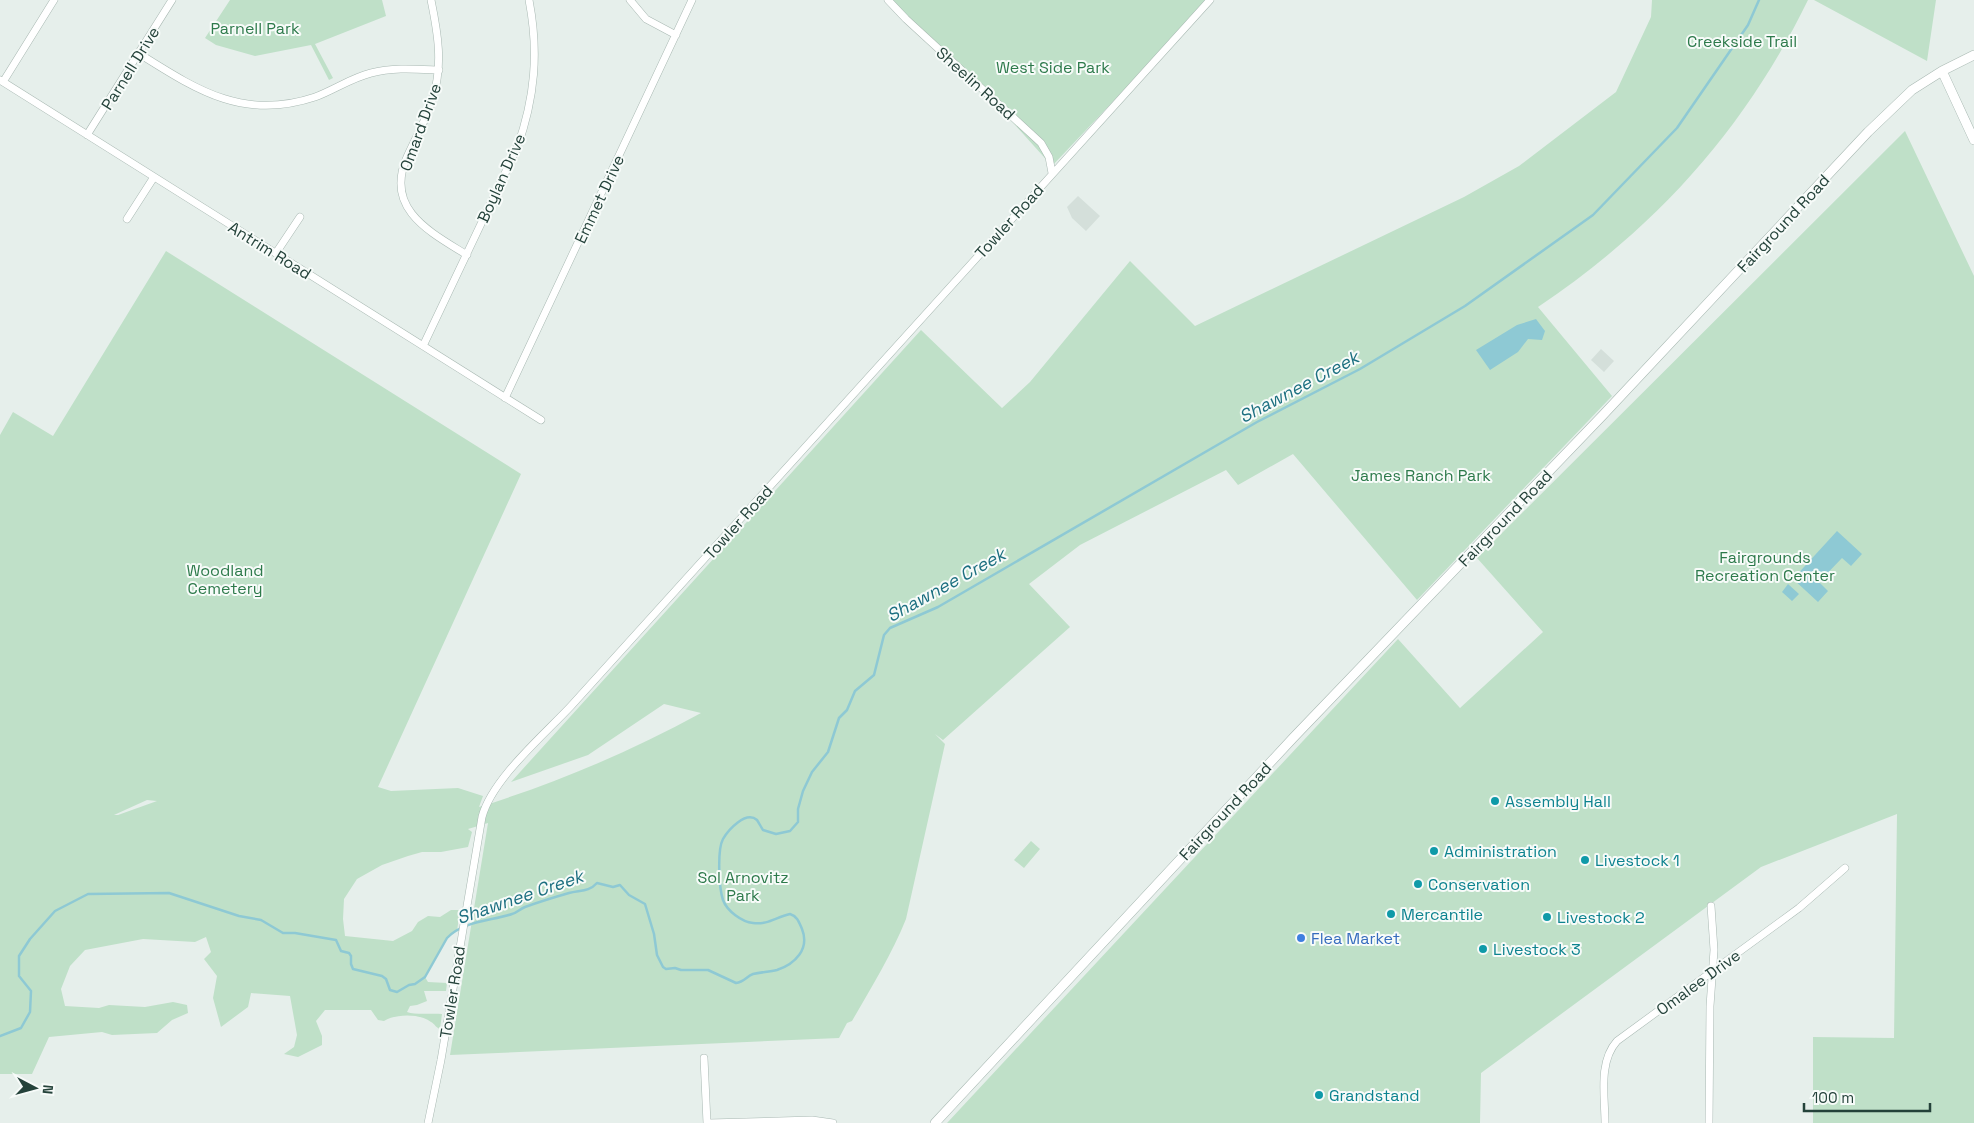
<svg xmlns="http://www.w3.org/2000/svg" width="1974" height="1123" font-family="'Space Grotesk',sans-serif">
<rect width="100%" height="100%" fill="#e6efeb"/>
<path fill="#d4dfda" d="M1078 196 1100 216 1086 231 1072 218 1067 207Z
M1601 349 1614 361 1604 372 1591 360Z"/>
<path fill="#bfe0c8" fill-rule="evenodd" d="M230 0H382L386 16 315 44 333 78 329 80 311 45 255 56 216 45 205 38Z
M888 0H1209L1052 166 980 86Z
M1652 0H1808C1745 129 1657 227 1538 307L1612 396 1417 600 1293 454 1238 485 1226 470 1080 545 1029 584 1070 627 943 740 935 734 945 744 906 919C892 954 871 988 852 1021L847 1023 839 1038 450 1055 488 823 468 829 472 832 468 847 441 852H422L408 856 382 865 357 879 344 899 343 919 345 936 393 941 412 931 418 922 428 916 440 917 451 910H460L457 931 447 938 425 977 428 982 447 983 446 991H424L427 1001 417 1005 410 1006 407 1012C415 1015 432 1013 442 1014L440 1029C435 1027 435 1024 431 1022 419 1013 395 1014 384 1021L378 1020 371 1010H325L316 1021 322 1036V1045L298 1057 284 1054 294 1047 297 1035 290 996 251 993 248 1007 221 1027 213 998 217 976 204 959 211 952 206 937 195 942 143 939 85 950 70 966 61 989 65 1006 99 1008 109 1005 145 1007 173 1002 187 1005 188 1013 172 1020 157 1033 112 1035 102 1032 49 1037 32 1074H0V435L13 412 53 436 166 251 521 474 378 787 391 791 458 788 483 796 479 807C556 783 630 752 701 713L664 704 588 755 511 782 921 330 1002 408 1030 382 1130 261 1195 326 1464 197 1519 166 1616 92 1651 17ZM147 800 157 801 118 815H114Z
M1814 0H1936L1927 61Z
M1905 131 1974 276V1123H1813V1037L1894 1038 1897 814 1761 867 1481 1073 1480 1123H947L1398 639 1460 708 1543 632 1477 558Z
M1031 841 1040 849 1024 868 1014 860Z"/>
<path fill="#8ec9d4" d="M1536 319 1545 331 1542 340 1528 339 1518 352 1490 370 1476 350 1517 325Z
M1837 531 1862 554 1851 566 1842 558 1819 582 1828 591 1818 602 1793 579Z
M1788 584 1799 594 1792 601 1782 592Z"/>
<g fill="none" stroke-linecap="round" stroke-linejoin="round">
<path stroke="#8ec9d4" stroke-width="2.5" d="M0 1036 21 1028 30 1012 31 991 19 976V956L30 939 55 911 88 894 169 893 239 916 261 920 283 933H295L336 940 341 951 349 953 351 956V964L353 969 382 976 386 979 390 990 397 992 409 985 415 984 425 977 447 938C463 921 491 921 512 914 517 913 520 909 525 907 539 902 555 897 569 893 580 890 589 892 597 883L613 887 620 885 629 895 645 904 654 934 657 955 663 967 666 969 675 968 681 970H708L736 983C744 982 747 976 753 974 761 972 769 972 777 970 795 964 810 949 802 929 799 922 797 916 790 914 776 917 768 925 753 923 742 922 727 911 723 900 719 888 717 850 723 839 728 830 746 810 757 820 759 823 761 827 763 830L776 834 790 831 798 822V809L803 791 812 772 828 752 839 718 847 710 855 691 874 675 884 635 890 628 938 607 1257 422 1360 369 1465 306 1593 215 1677 128 1748 25 1759 0"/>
<defs>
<path id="minor" d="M431 0C438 34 443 64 433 98 427 118 416 137 407 157 384 209 430 232 467 255
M630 0 646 19 676 35
M888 0 906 19 1041 143 1049 157 1052 173
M138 53C197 90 243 121 315 97 334 90 351 78 371 73 393 67 416 69 439 70
M0 80 541 420
M3 82 54 0
M87 135 172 0
M127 219 154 177
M276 253 300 217
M423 346 517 148C535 98 539 52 529 0
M505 398 692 0
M704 1058 707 1123
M428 1123 441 1060 482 817C492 779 544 735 571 706L1210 0
M709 1123 812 1120 833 1123
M1605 1123C1605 1097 1598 1062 1617 1041L1799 908 1845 868
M1709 1123 1710 1006 1714 950 1711 906"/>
<path id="tertiary" d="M1942 71 1974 140
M935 1123 1293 738 1603 415 1868 132 1912 90 1942 71 1974 55"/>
</defs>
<use href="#minor" stroke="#a8b8b2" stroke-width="8"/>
<use href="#tertiary" stroke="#a8b8b2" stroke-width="10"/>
<use href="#minor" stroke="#fff" stroke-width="7"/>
<use href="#tertiary" stroke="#fff" stroke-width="9"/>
</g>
<g fill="#0f9aa8" stroke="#f7fbf9" stroke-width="2">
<circle cx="1495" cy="801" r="5"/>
<circle cx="1434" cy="851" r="5"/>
<circle cx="1585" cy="860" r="5"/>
<circle cx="1418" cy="884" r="5"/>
<circle cx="1391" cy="914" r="5"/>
<circle cx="1547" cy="917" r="5"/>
<circle cx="1483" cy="949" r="5"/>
<circle cx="1319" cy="1095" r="5"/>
</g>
<circle fill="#3f7fe0" stroke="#f7fbf9" stroke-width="2" cx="1301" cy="938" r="5"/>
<g text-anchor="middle" stroke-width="4" stroke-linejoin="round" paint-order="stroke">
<g font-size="16" fill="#2d7a4b" stroke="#f7fbf9">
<text x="255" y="34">Parnell Park</text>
<text x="1742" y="47">Creekside Trail</text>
<text x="1053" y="73">West Side Park</text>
<text x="1421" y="481">James Ranch Park</text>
<text x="1765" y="563">Fairgrounds<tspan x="1765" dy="18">Recreation Center</tspan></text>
<text x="225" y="576">Woodland<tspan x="225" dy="18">Cemetery</tspan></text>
<text x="743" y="883">Sol Arnovitz<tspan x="743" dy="18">Park</tspan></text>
</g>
<g font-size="16" fill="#24423a" stroke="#f7fbf9">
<text transform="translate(130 68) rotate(-58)" y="6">Parnell Drive</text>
<text transform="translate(976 83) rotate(42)" y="6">Sheelin Road</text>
<text transform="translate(420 127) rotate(-70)" y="6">Omard Drive</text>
<text transform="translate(501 178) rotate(-66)" y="6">Boylan Drive</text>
<text transform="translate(599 199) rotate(-65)" y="6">Emmet Drive</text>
<text transform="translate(1009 221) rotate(-48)" y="6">Towler Road</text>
<text transform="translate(1783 223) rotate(-47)" y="6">Fairground Road</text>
<text transform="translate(270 250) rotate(32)" y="6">Antrim Road</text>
<text transform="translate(1505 518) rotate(-46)" y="6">Fairground Road</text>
<text transform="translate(738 522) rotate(-48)" y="6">Towler Road</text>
<text transform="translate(1225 811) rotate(-47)" y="6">Fairground Road</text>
<text transform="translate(1698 982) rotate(-36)" y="6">Omalee Drive</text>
<text transform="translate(452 992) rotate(-81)" y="6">Towler Road</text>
</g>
<g font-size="16" fill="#0d838f" stroke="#f7fbf9" text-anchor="start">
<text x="1505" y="807">Assembly Hall</text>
<text x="1444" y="857">Administration</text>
<text x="1595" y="866">Livestock 1</text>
<text x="1428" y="890">Conservation</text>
<text x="1401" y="920">Mercantile</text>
<text x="1557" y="923">Livestock 2</text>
<text x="1493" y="955">Livestock 3</text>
<text x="1329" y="1101">Grandstand</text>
</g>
<g font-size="16" fill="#366cbe" stroke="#f7fbf9" text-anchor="start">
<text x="1311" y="944">Flea Market</text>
</g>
<g font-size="18" font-style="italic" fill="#1c6f80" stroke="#f7fbf9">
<text transform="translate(1299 387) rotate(-28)" y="6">Shawnee Creek</text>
<text transform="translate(946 585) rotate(-29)" y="6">Shawnee Creek</text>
<text transform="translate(520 897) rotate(-19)" y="6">Shawnee Creek</text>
</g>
</g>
<g transform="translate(35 1088) rotate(96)" stroke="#f7fbf9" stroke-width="4" paint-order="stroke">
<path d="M0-4L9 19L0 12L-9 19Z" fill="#24423a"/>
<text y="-8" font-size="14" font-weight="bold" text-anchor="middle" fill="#24423a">N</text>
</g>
<path d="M1804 1103v8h126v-8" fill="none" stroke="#24423a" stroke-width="2.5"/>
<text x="1812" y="1103" font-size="15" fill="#24423a" stroke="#f7fbf9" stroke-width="4" paint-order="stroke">100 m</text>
</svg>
